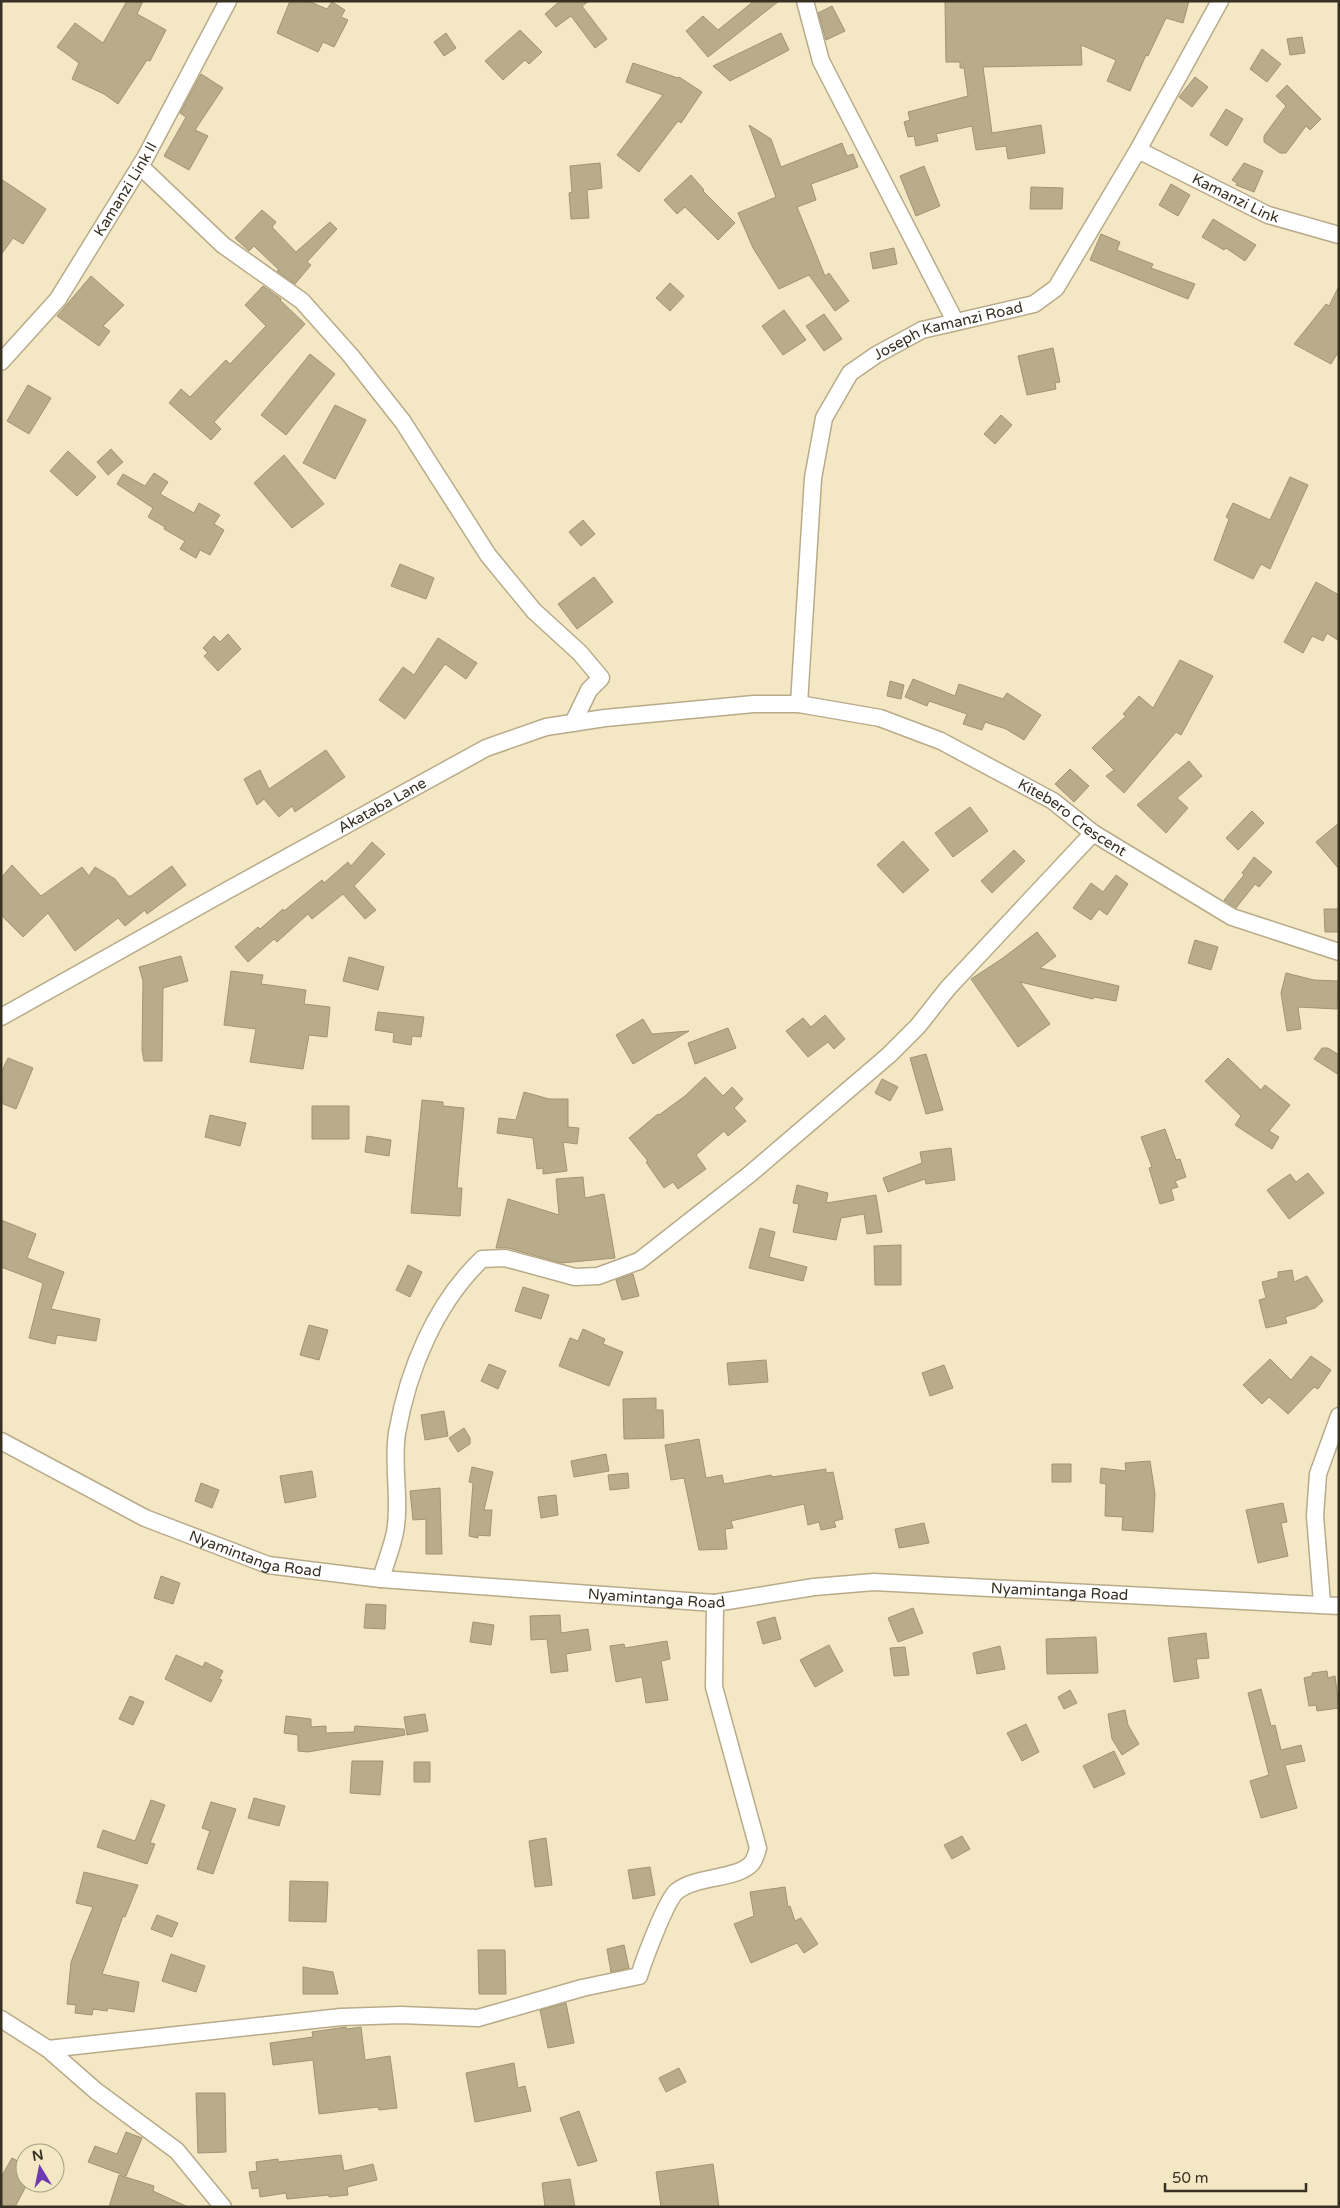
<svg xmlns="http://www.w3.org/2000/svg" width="1340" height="2208" font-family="'Varela Round',sans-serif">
<rect width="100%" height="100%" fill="#f4e7c4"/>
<path fill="#b9ac8b" stroke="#a19474" d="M127 1H143L137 14 166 30 150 61 147 60 118 104 104 94 72 79 79 63 57 47 75 23 103 43Z
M290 1H308L327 9 332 2 345 10 341 17 348 20 334 47 323 42 318 52 277 33Z
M560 1H589L582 6 607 39 595 48 571 16 556 27 545 14Z
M754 1H779L708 57 686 31 703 16 718 30Z
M945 1H1189L1183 23 1166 18 1148 56 1146 55 1130 91 1107 81 1116 60 1081 45 1082 65 983 67 992 133 1041 125 1045 153 1008 159 1006 146 976 150 972 126 936 134 938 141 916 146 914 136 908 137 904 122 910 120 908 112 968 96 964 68H960V62H946Z
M832 6 845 31 826 40 818 13Z
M520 30 542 52 529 64 525 60 503 80 485 61Z
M446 33 456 48 444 56 434 42Z
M781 33 789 50 730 81 713 66Z
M1302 37 1305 53 1290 55 1287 39Z
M1262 49 1281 64 1267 82 1250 69Z
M633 63 678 78 679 77 702 92 681 123 678 121 639 172 617 155 663 95 626 82Z
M201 74 223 88 195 130 208 136 189 170 164 156 186 117 180 113Z
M1195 77 1208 87 1192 107 1179 97Z
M1287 85 1321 119 1310 130 1306 126 1286 153H1280L1264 142V136L1286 106 1276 96Z
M1226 109 1243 119 1227 146 1210 135Z
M749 125 771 139 781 167 842 143 847 156 853 154 858 167 811 184 816 200 797 207 825 276 829 273 849 301 835 311 809 275 779 289 753 248 738 213 776 197Z
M600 163 602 188 587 190 589 218 571 219 569 193 572 192 570 166Z
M1244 163 1263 171 1254 192 1236 185 1237 183 1232 180Z
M924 166 940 206 916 216 900 176Z
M691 175 704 190 703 191 735 223 718 240 685 207 677 214 664 200Z
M1 179 46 209 23 244 13 238 1 255Z
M1171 184 1190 195 1178 216 1159 205Z
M1031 187 1063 188 1062 209H1030Z
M262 210 276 222 272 227 296 252 330 222 337 229 307 262 311 265 295 284 277 271 279 270 254 246 249 251 235 238Z
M1213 219 1256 245 1245 261 1226 248 1224 250 1202 237Z
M1101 234 1120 242 1117 250 1153 264 1151 268 1195 284 1188 299 1090 260Z
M894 248 897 264 873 269 870 253Z
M91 276 124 305 103 326 110 331 99 346 57 316Z
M670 283 684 296 670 311 656 298Z
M263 286 281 299 280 300 305 324 214 422 221 429 211 440 169 403 181 389 190 397 226 360 230 364 266 326 245 305Z
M1339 286V351L1331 364 1294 344 1326 304 1329 306Z
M784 310 806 340 783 355 762 326Z
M824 314 842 339 824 351 806 326Z
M1053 348 1060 382 1055 383 1056 389 1027 395 1018 356Z
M310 354 335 374 286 435 261 415Z
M28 385 51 398 29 434 7 421Z
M335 405 366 420 335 479 303 463Z
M1001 415 1012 425 995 444 984 434Z
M111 449 123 462 108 475 97 462Z
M68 451 96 477 77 496 50 471Z
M284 455 324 504 292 528 254 483Z
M154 473 168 482 160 494 194 513 199 503 220 515 214 524 224 530 210 555 200 550 196 558 180 549 185 541 164 529 165 527 148 517 153 508 117 484 123 474 145 486Z
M1290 477 1308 485 1270 569 1261 564 1253 579 1214 560 1229 519 1226 517 1233 503 1270 520Z
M583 520 595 534 581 546 569 532Z
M400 564 434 578 426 599 391 586Z
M594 577 613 602 577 629 558 604Z
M1316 582 1339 595V641L1327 633 1323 641 1312 636 1303 653 1284 642Z
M228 634 241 649 218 671 204 656 208 653 203 648 214 636 220 642Z
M438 638 477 663 466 679 445 664 405 719 379 700 403 667 414 675Z
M1180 660 1213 676 1181 735 1176 732 1124 793 1106 776 1114 770 1092 748 1126 716 1123 714 1139 696 1153 708Z
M913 679 955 696 959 684 1003 699 1007 693 1041 715 1024 740 1006 729 985 722 982 730 963 724 967 714 929 701 927 706 905 697Z
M890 681 904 685 901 699 887 696Z
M326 750 345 777 295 812 292 806 279 817 264 799 257 805 244 779 260 770 269 789Z
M1189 761 1202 776 1177 798 1188 808 1166 833 1137 805Z
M1070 769 1089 786 1074 802 1055 784Z
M970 807 988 831 953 857 935 833Z
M1252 811 1264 823 1238 850 1226 838Z
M1339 823V869L1316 842Z
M903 841 929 870 903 893 877 865Z
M372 842 385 854 354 886 376 910 365 919 343 894 312 919 308 914 277 942 274 939 248 962 235 947 258 927 260 929 283 909 284 911 322 880 324 883 348 862 351 866Z
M1014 850 1025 861 992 893 981 881Z
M1254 857 1272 872 1259 887 1255 884 1236 908 1224 900 1244 875 1242 873Z
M12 865 41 896 82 867 89 876 95 867 115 879 128 896H131L172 866 186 885 147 914 145 910 125 926 118 918 75 951 48 913 23 937 1 915V878Z
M1116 875 1128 884 1107 915 1099 909 1091 920 1073 908 1091 883 1103 892Z
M1324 909H1339V932H1325Z
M1037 932 1056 956 1040 968 1119 986 1116 1001 1094 997 1093 999 1020 982 1050 1024 1018 1047 971 979 1003 958Z
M1195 940 1218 947 1211 970 1188 963Z
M181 956 188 981 163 988 162 1061H144L142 1050 143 981 139 967Z
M349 957 384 967 378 990 343 981Z
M231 971 263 975 261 984 306 990 304 1004 330 1007 327 1037 309 1035 303 1069 250 1062 256 1029 224 1025Z
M1286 973 1314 980 1338 981 1337 1009 1298 1007 1301 1029 1287 1031 1281 993Z
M378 1012 424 1017 421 1037 412 1036 411 1045 393 1042 394 1033 375 1030Z
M825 1015 845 1039 834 1049 828 1042 808 1057 786 1031 803 1018 811 1027Z
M643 1019 652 1034 689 1031 633 1064 616 1035Z
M728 1028 736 1048 695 1064 688 1043Z
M1322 1048H1328L1339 1055V1075L1314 1059Z
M926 1054 943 1110 926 1114 910 1058Z
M8 1058 33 1068 16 1109 1 1103V1073Z
M1228 1058 1261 1090 1265 1085 1290 1105 1269 1131 1279 1137 1272 1149 1235 1125 1241 1116 1205 1081Z
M705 1077 723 1096 732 1087 743 1099 734 1108 746 1121 728 1136 724 1131 696 1155 706 1169 678 1189 673 1182 664 1188 646 1162 648 1161 629 1138 658 1114 659 1115 685 1096Z
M882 1079 898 1087 890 1101 875 1093Z
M524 1092 549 1099H568V1127L579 1128 577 1144 563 1142 567 1171 543 1174V1168L537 1169 533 1138 497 1133 499 1118 516 1120Z
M422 1100 443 1102V1106L464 1108 457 1188H462L460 1216 411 1213Z
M312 1106H349V1139H312Z
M210 1115 246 1123 240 1146 205 1137Z
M1165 1129 1176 1160 1180 1159 1186 1177 1175 1181 1178 1187 1171 1189 1174 1200 1160 1204 1149 1168 1152 1167 1141 1137Z
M367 1136 391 1140 389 1156 365 1152Z
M951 1148 955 1180 926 1184 925 1179 888 1192 883 1178 922 1163 920 1152Z
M1308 1173 1324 1193 1289 1219 1267 1190 1290 1174 1296 1182Z
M583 1177 585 1198 604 1194 615 1258 561 1263 508 1248H496L508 1199 559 1215 556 1179Z
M797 1185 828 1193 826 1203 876 1195 882 1232 867 1234 864 1214 841 1218 836 1240 793 1232 799 1204 793 1203Z
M1 1220 36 1234 27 1258 64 1272 51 1309 100 1319 96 1341 57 1335 55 1344 29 1338 43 1283 1 1267Z
M760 1228 775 1232 769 1257 807 1267 803 1281 749 1268Z
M901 1245V1285H875L874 1246Z
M408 1265 422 1272 410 1297 396 1290Z
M1292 1270 1294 1282 1307 1276 1323 1301 1315 1308 1285 1317 1287 1323 1266 1328 1259 1300 1266 1298 1262 1282 1278 1278V1272Z
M633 1274 639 1296 622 1300 616 1280Z
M523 1287 549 1295 541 1319 515 1311Z
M309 1325 328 1330 319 1360 300 1355Z
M583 1329 605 1339 603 1344 623 1352 609 1386 559 1366 570 1338 578 1341Z
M1311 1356 1331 1370 1318 1389 1314 1387 1288 1414 1269 1397 1262 1404 1243 1385 1270 1359 1291 1380Z
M766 1360 768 1382 729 1385 727 1363Z
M489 1364 506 1371 498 1389 481 1381Z
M944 1365 953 1388 930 1396 922 1373Z
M656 1398V1410H663L664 1438 624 1439 623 1399Z
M444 1411 448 1436 425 1440 421 1415Z
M464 1428 470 1438V1444L458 1452 449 1438Z
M699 1439 706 1478 722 1475 724 1484 771 1475 772 1477 826 1469V1473L833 1472 843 1519 834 1521 836 1527 821 1530 819 1522 808 1525 804 1504 731 1521 733 1528 725 1529 727 1549 699 1550 684 1478 671 1480 665 1445Z
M606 1454 609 1471 574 1477 571 1461Z
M1150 1461 1155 1494 1153 1532 1122 1530 1123 1517 1105 1516 1106 1484 1100 1483 1101 1468 1126 1471 1125 1463Z
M1052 1464H1071V1482H1052Z
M472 1467 493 1472 484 1510H492L490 1536 478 1535V1538L469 1536 473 1483 469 1482Z
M312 1471 316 1497 285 1503 280 1476Z
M628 1473 629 1488 610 1490 608 1475Z
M201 1483 219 1490 212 1508 195 1501Z
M440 1488 442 1554H426V1519L413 1520 410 1491Z
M556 1495 558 1515 541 1518 538 1497Z
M1283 1503 1287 1522 1281 1523 1288 1556 1258 1563 1246 1510Z
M924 1523 929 1543 899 1548 895 1529Z
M161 1576 180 1583 173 1604 154 1598Z
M366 1604 386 1605 385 1629 364 1628Z
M913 1608 923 1633 898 1642 888 1618Z
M560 1615 561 1633 588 1629 591 1650 566 1654 568 1671 551 1673 547 1639 531 1640 530 1616Z
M775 1617 781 1639 763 1644 757 1622Z
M473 1622 494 1625 491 1645 470 1642Z
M1206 1633 1209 1658 1196 1659 1199 1678 1174 1682 1168 1638Z
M1096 1637 1098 1673 1047 1674 1046 1639Z
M667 1641 670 1659 661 1661 668 1700 646 1703 642 1677 616 1682 610 1646 624 1644 625 1648Z
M829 1645 843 1671 815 1687 800 1660Z
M1000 1646 1005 1669 977 1674 973 1653Z
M905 1647 909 1675 894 1676 890 1648Z
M176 1655 203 1667 205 1662 223 1671 219 1679 222 1680 211 1702 165 1679Z
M1327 1671 1328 1678 1335 1676 1339 1708 1317 1711 1316 1705 1309 1706 1304 1678 1312 1676V1673Z
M1261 1689 1271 1726 1275 1725 1281 1750 1301 1745 1305 1761 1285 1765 1297 1808 1261 1818 1250 1781 1269 1775 1248 1693Z
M1070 1690 1077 1703 1064 1709 1058 1697Z
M130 1696 144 1702 133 1725 119 1719Z
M1125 1710 1128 1725 1139 1744 1122 1755 1112 1739 1108 1714Z
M425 1714 428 1731 407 1735 404 1717Z
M286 1716 311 1719V1727L326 1726V1733L354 1732 355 1726 404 1729 405 1735 308 1752 298 1751V1735L284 1733Z
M1026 1724 1039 1752 1022 1761 1007 1733Z
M1114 1751 1125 1774 1094 1788 1083 1766Z
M352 1761H383L380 1795 350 1793Z
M414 1762H430V1782H414Z
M254 1798 285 1806 279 1826 248 1818Z
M151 1800 165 1805 150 1843 155 1844 147 1864 97 1847 103 1830 135 1841Z
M211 1802 236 1809 213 1874 197 1869 210 1831 202 1828Z
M962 1836 970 1849 952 1859 944 1845Z
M546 1838 552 1885 535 1887 529 1841Z
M650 1867 655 1895 633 1899 628 1870Z
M84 1872 138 1885 125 1917 123 1916 102 1974 139 1982 134 2012 108 2008 107 2011 93 2009 92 2015 75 2013 76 2005 67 2004 71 1962 93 1907 76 1903Z
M290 1881 328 1882 326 1922 289 1921Z
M785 1887 788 1907 790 1906 795 1921 801 1918 818 1944 804 1953 797 1943 751 1963 734 1924 754 1916 750 1892Z
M157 1915 178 1923 172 1937 151 1929Z
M624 1945 629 1968 611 1972 607 1949Z
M478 1950H505L506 1994H479Z
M171 1954 205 1966 196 1992 162 1981Z
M303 1967 333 1972 338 1994H303Z
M566 2003 574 2043 548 2048 540 2010Z
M346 2027 347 2029 361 2027 365 2060 390 2056 397 2108 379 2110 378 2107 319 2114 313 2060 273 2065 270 2043 313 2037 312 2032Z
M514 2063 518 2088 525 2086 531 2111 475 2122 466 2073Z
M679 2068 686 2082 666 2092 659 2078Z
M196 2093H225L226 2152 198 2153Z
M579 2111 597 2161 578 2166 560 2118Z
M126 2132 142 2138 126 2176 88 2162 95 2146 117 2154Z
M341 2155 344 2171 373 2164 377 2180 347 2187 348 2195 329 2197V2195L287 2199 286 2193 260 2197 259 2188 252 2189 249 2172 257 2171 256 2162 278 2159V2162Z
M12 2158 25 2165V2188L15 2207H1V2177Z
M713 2164 719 2207H661L656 2172Z
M119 2175 154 2186 153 2191 188 2207H109Z
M570 2179 575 2207H545L542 2183Z"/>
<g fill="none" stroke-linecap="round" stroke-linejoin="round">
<defs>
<g id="street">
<path d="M805 1 821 61 955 321"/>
<path id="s1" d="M1138 150 1268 215 1339 235"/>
<path d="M140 166 223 245 302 301 351 356 403 422 488 555 534 611 580 653 601 678 589 690 573 723"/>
<path id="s2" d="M1 362 58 299 145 158 228 1"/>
<path id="s3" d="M799 704 813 478 824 418 850 373 876 355 922 330 1034 304 1056 288 1138 150 1220 1"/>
<path id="s4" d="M1 1017 228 890 486 748 546 727 605 718 754 704H799L880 718 941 741 1053 801 1093 833 1232 917 1339 952"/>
<path id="s5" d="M1 1441 145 1518 268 1565 381 1579 715 1603 814 1587 874 1582 1339 1606"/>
<path d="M381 1579C385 1564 392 1548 395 1532 401 1500 392 1465 397 1433 408 1370 435 1304 482 1259L505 1258 575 1277 598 1276 639 1261 750 1174 889 1055 918 1026 948 988 1093 833"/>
<path d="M1322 1603 1315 1516 1318 1474 1339 1416"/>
<path d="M1 2019 48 2049 96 2091 177 2151 223 2207"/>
<path d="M48 2049 341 2017 401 2015 478 2018 582 1988 639 1976C644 1960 666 1900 677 1891 698 1875 737 1880 752 1863 755 1859 757 1852 758 1848L714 1687 715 1603"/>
</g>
</defs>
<use href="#street" stroke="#b8ab8a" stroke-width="19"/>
<use href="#street" stroke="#fff" stroke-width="16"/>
</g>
<g text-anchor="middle" stroke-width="4.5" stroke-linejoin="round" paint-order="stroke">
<g font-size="15" fill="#363123" stroke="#f4e7c4">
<text dy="5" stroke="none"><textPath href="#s2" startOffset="214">Kamanzi Link II</textPath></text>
<text dy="5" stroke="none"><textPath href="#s1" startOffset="109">Kamanzi Link</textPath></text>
<text dy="5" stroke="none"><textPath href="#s3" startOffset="448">Joseph Kamanzi Road</textPath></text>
<text dy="5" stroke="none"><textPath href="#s4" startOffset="436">Akataba Lane</textPath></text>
<text dy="5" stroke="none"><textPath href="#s4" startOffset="1172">Kitebero Crescent</textPath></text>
<text dy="5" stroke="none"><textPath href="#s5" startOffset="280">Nyamintanga Road</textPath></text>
<text dy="5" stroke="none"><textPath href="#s5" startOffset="1090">Nyamintanga Road</textPath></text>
<text dy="5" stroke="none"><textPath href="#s5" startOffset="685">Nyamintanga Road</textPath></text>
</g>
</g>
<rect width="1340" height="2208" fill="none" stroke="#363123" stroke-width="5"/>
<g transform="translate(40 2168) rotate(350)"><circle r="24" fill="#f4e7c4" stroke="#a89e84"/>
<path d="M0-4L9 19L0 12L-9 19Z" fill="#6e3ab1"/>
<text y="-8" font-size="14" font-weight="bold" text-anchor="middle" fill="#363123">N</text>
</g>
<path d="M1165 2183v8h141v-8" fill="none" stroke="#363123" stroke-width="2.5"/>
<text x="1172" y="2183" font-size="15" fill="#363123" stroke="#f4e7c4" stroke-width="4" paint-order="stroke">50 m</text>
</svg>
